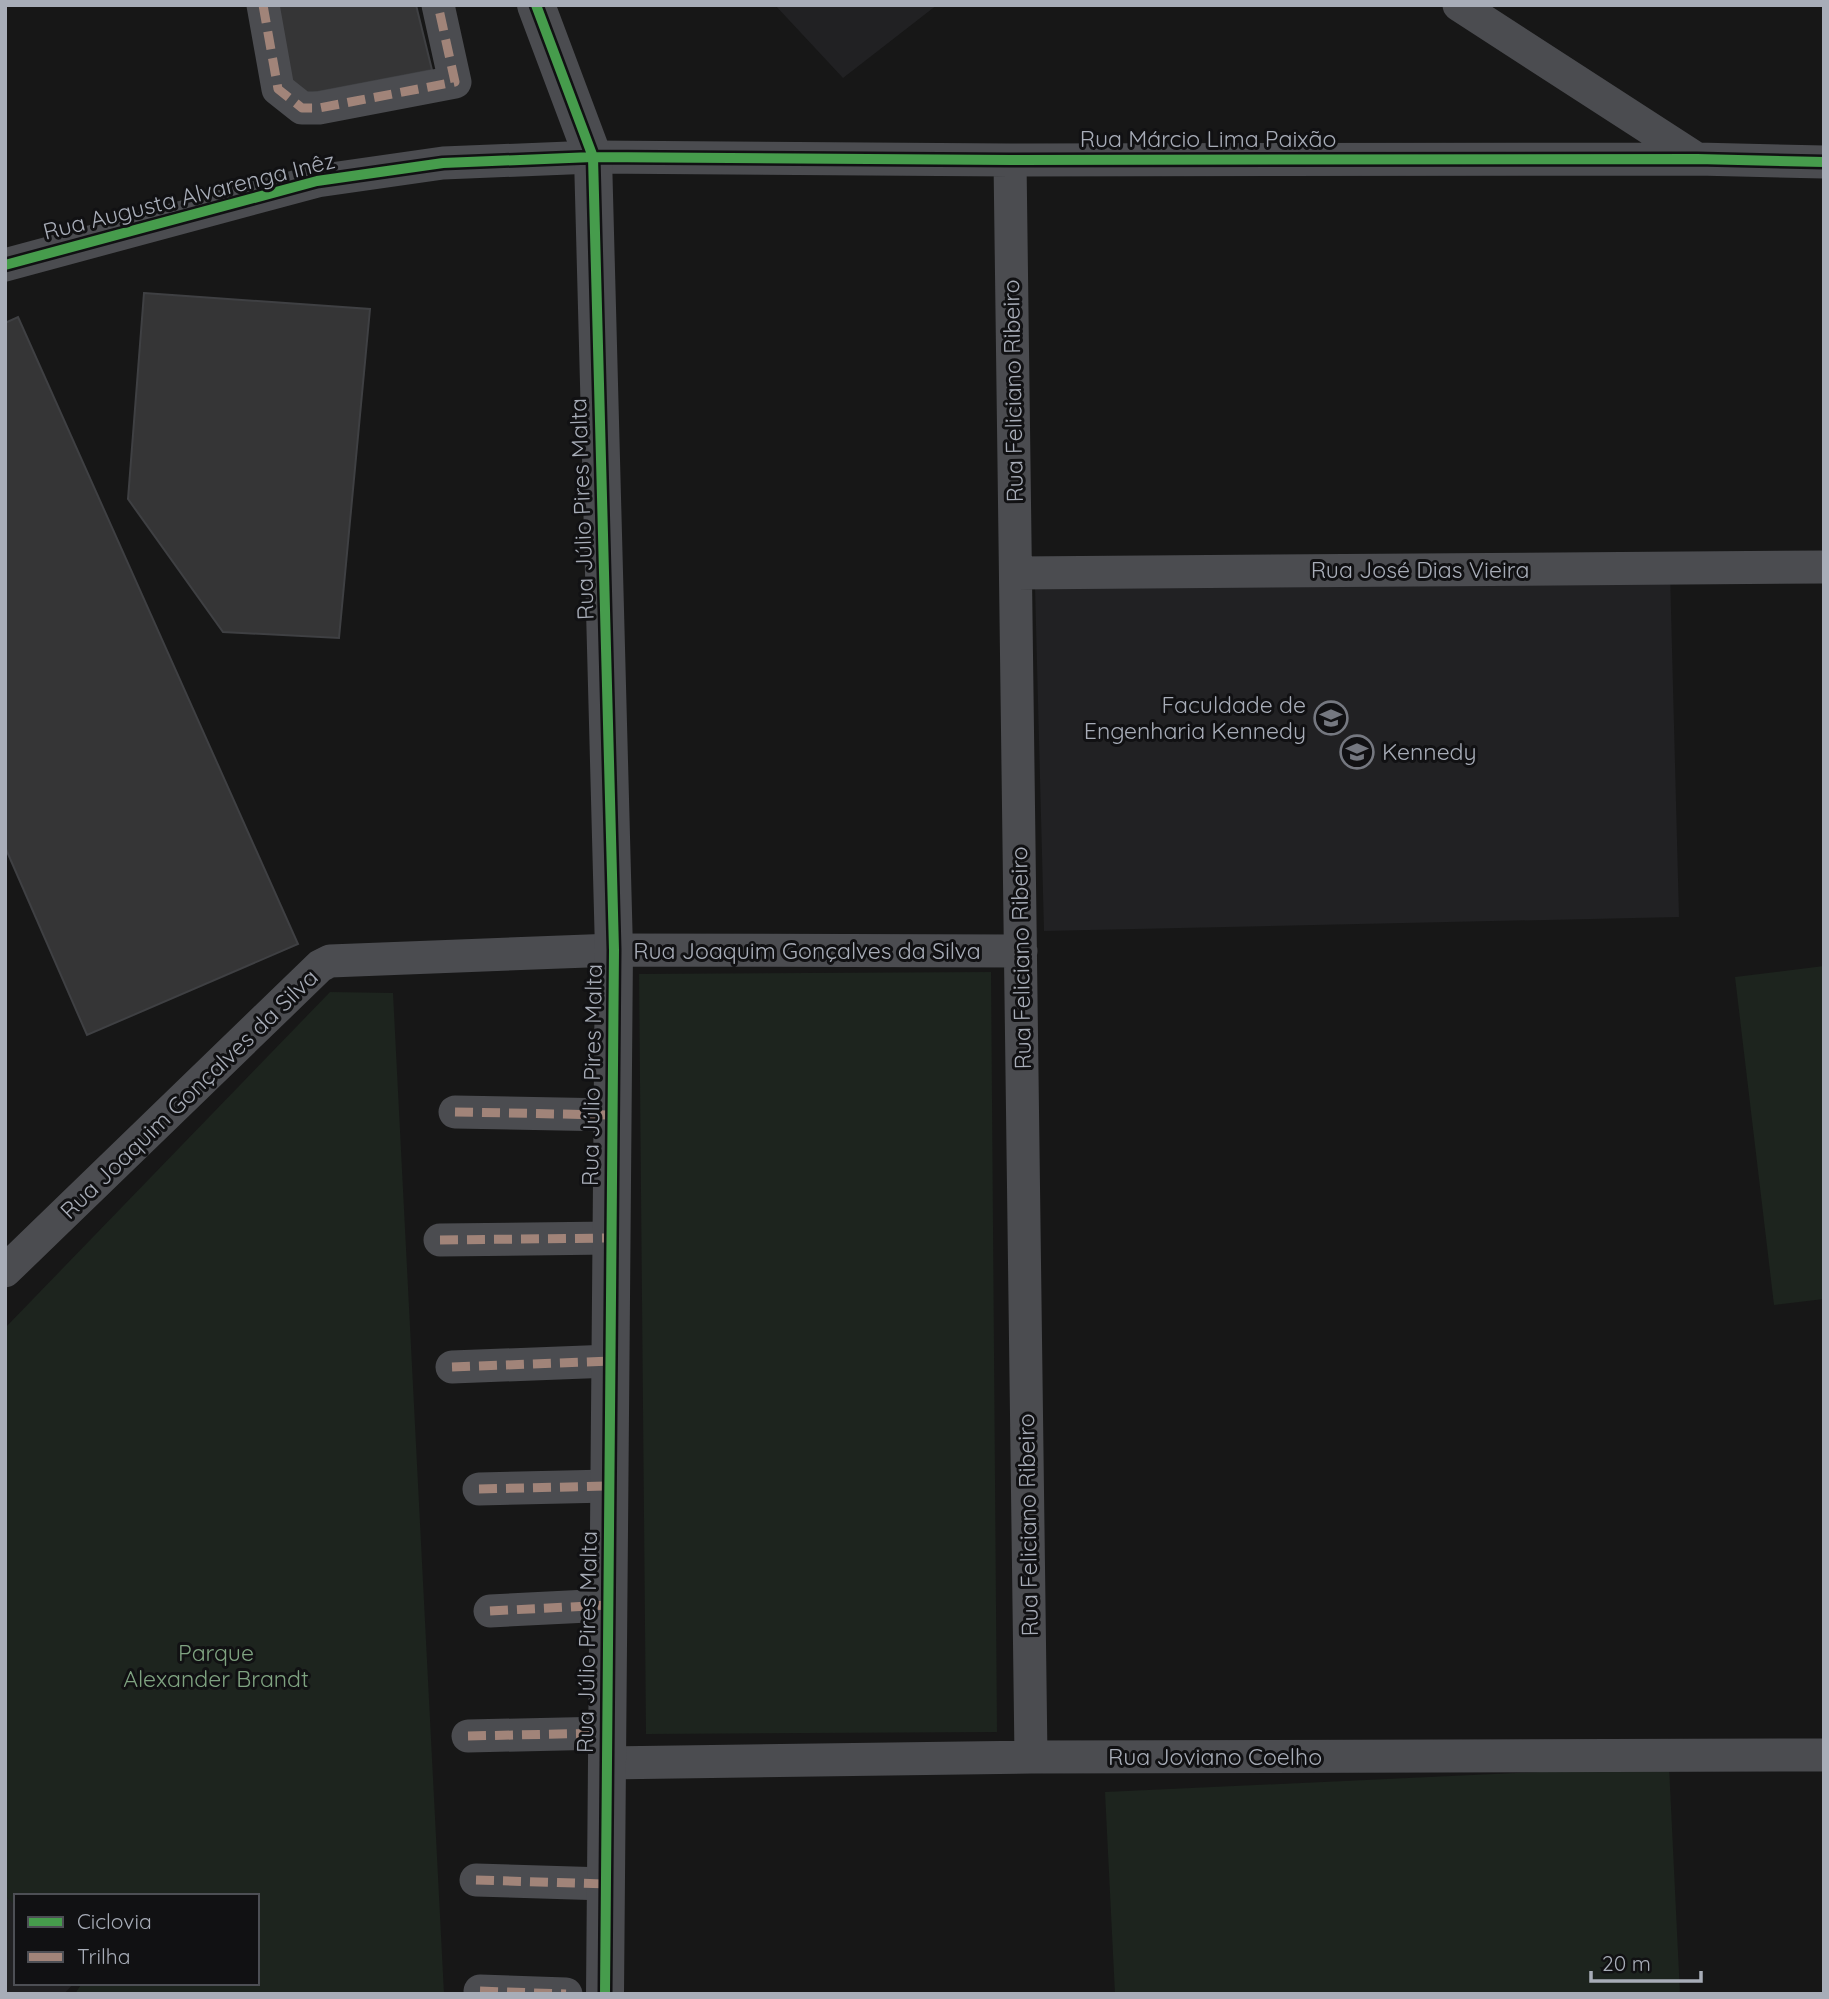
<svg xmlns="http://www.w3.org/2000/svg" width="1829" height="1999" font-family="Quicksand,sans-serif">
<rect width="100%" height="100%" fill="#171717"/>
<path fill="#212123" d="M775 5H937L843 78Z
M1670 572 1679 917 1044 931 1035 587Z
M5 1850 16 1896V1983H74L64 1994H5Z"/>
<path fill="#1d241e" d="M1824 966V1299L1774 1305 1735 977Z
M991 972 997 1732 646 1734 639 974Z
M330 992 393 993 444 1994H75L82 1983H257V1896H16V1906L5 1896V1328Z
M1669 1766 1680 1994H1115L1105 1792Z"/>
<path fill="#353536" stroke="#3f4043" stroke-width="2" d="M269 5H416L432 70 286 98Z
M144 293 370 309 339 638 223 632 128 499Z
M18 317 298 944 87 1035 5 847V323Z"/>
<g fill="none" stroke-linecap="round" stroke-linejoin="round">
<path stroke="#4b4c50" stroke-width="33" d="M263 5 278 89 302 108H319L455 82 438 5
M1459 5 1697 159
M1010 160 1031 1757
M5 265 317 181 443 163 593 157 1010 160 1697 159 1824 162
M1016 573 1824 567
M455 1112 613 1115
M440 1240 611 1238
M5 1271 320 966 330 961 614 950 1021 951
M452 1367 611 1361
M479 1489 609 1486
M490 1611 608 1605
M468 1736 607 1733
M606 1763 1031 1757 1824 1755
M476 1880 606 1884
M480 1991 566 1994"/>
<path stroke="#4b4c50" stroke-width="38" d="M536 5 593 157 614 950 605 1994"/>
<path stroke="#a18479" stroke-width="9" stroke-dasharray="18 9" stroke-linecap="butt" d="M263 5 278 89 302 108H319L455 82 438 5
M455 1112 613 1115
M440 1240 611 1238
M452 1367 611 1361
M479 1489 609 1486
M490 1611 608 1605
M468 1736 607 1733
M476 1880 606 1884
M480 1991 566 1994"/>
<defs>
<path id="cycleway" d="M536 5 593 157 614 950 605 1994
M5 265 317 181 443 163 593 157 1010 160 1697 159 1824 162"/>
</defs>
<use href="#cycleway" stroke="#111113" stroke-width="15"/>
<use href="#cycleway" stroke="#469c4c" stroke-width="10"/>
</g>
<defs>
<symbol id="school-ring" viewBox="-11 -11 22 22"><circle r="9.5" fill="#111113" stroke="#757880" stroke-width="1.5"/><path d="M0-5L7-2L0 1L-7-2ZM-4 1L0 2.5L4 1V4Q0 6-4 4Z" fill="#757880"/></symbol>
<symbol id="university-ring" viewBox="-11 -11 22 22"><circle r="9.5" fill="#111113" stroke="#757880" stroke-width="1.5"/><path d="M0-5L7-2L0 1L-7-2ZM-4 1L0 2.5L4 1V4Q0 6-4 4Z" fill="#757880"/></symbol>
</defs>
<g fill-rule="evenodd">
<use href="#school-ring" x="1312" y="699" width="38" height="38"/>
<use href="#university-ring" x="1338" y="733" width="38" height="38"/>
</g>
<g text-anchor="middle" stroke-width="6" stroke-linejoin="round" paint-order="stroke">
<g font-size="23" fill="#a8adb8" stroke="#111113">
<text x="1208" y="147">Rua Márcio Lima Paixão</text>
<text transform="translate(189 196) rotate(-14)" y="8">Rua Augusta Alvarenga Inêz</text>
<text transform="translate(1013 391) rotate(-91)" y="8">Rua Feliciano Ribeiro</text>
<text transform="translate(582 509) rotate(-92)" y="8">Rua Júlio Pires Malta</text>
<text x="1420" y="578">Rua José Dias Vieira</text>
<text x="807" y="959">Rua Joaquim Gonçalves da Silva</text>
<text transform="translate(1021 958) rotate(-91)" y="8">Rua Feliciano Ribeiro</text>
<text transform="translate(592 1075) rotate(-89)" y="8">Rua Júlio Pires Malta</text>
<text transform="translate(189 1094) rotate(-44)" y="8">Rua Joaquim Gonçalves da Silva</text>
<text transform="translate(1028 1525) rotate(-91)" y="8">Rua Feliciano Ribeiro</text>
<text transform="translate(587 1642) rotate(-89)" y="8">Rua Júlio Pires Malta</text>
<text x="1215" y="1765">Rua Joviano Coelho</text>
</g>
<g font-size="23" fill="#a8adb8" stroke="#111113" text-anchor="end">
<text x="1306" y="713">Faculdade de<tspan x="1306" dy="26">Engenharia Kennedy</tspan></text>
<text x="1382" y="760" text-anchor="start">Kennedy</text>
</g>
<g font-size="23" fill="#7fa381" stroke="#111113">
<text x="216" y="1661">Parque<tspan x="216" dy="26">Alexander Brandt</tspan></text>
</g>
</g>
<rect width="1829" height="1999" fill="none" stroke="#a8adb8" stroke-width="14"/>
<rect x="14" y="1894" width="245" height="91" fill="#111113" stroke="#4d4f55" stroke-width="2"/>
<rect x="28" y="1917" width="35" height="10" fill="#469c4c" stroke="#4d4f55" stroke-width="2"/>
<text x="77" y="1929" font-size="21" fill="#a8adb8">Ciclovia</text>
<rect x="28" y="1952" width="35" height="10" fill="#a18479" stroke="#4d4f55" stroke-width="2"/>
<text x="77" y="1964" font-size="21" fill="#a8adb8">Trilha</text>
<path d="M1591 1971v10h110v-10" fill="none" stroke="#a8adb8" stroke-width="3.5"/>
<text x="1602" y="1971" font-size="21" fill="#a8adb8" stroke="#111113" stroke-width="5" paint-order="stroke">20 m</text>
</svg>
